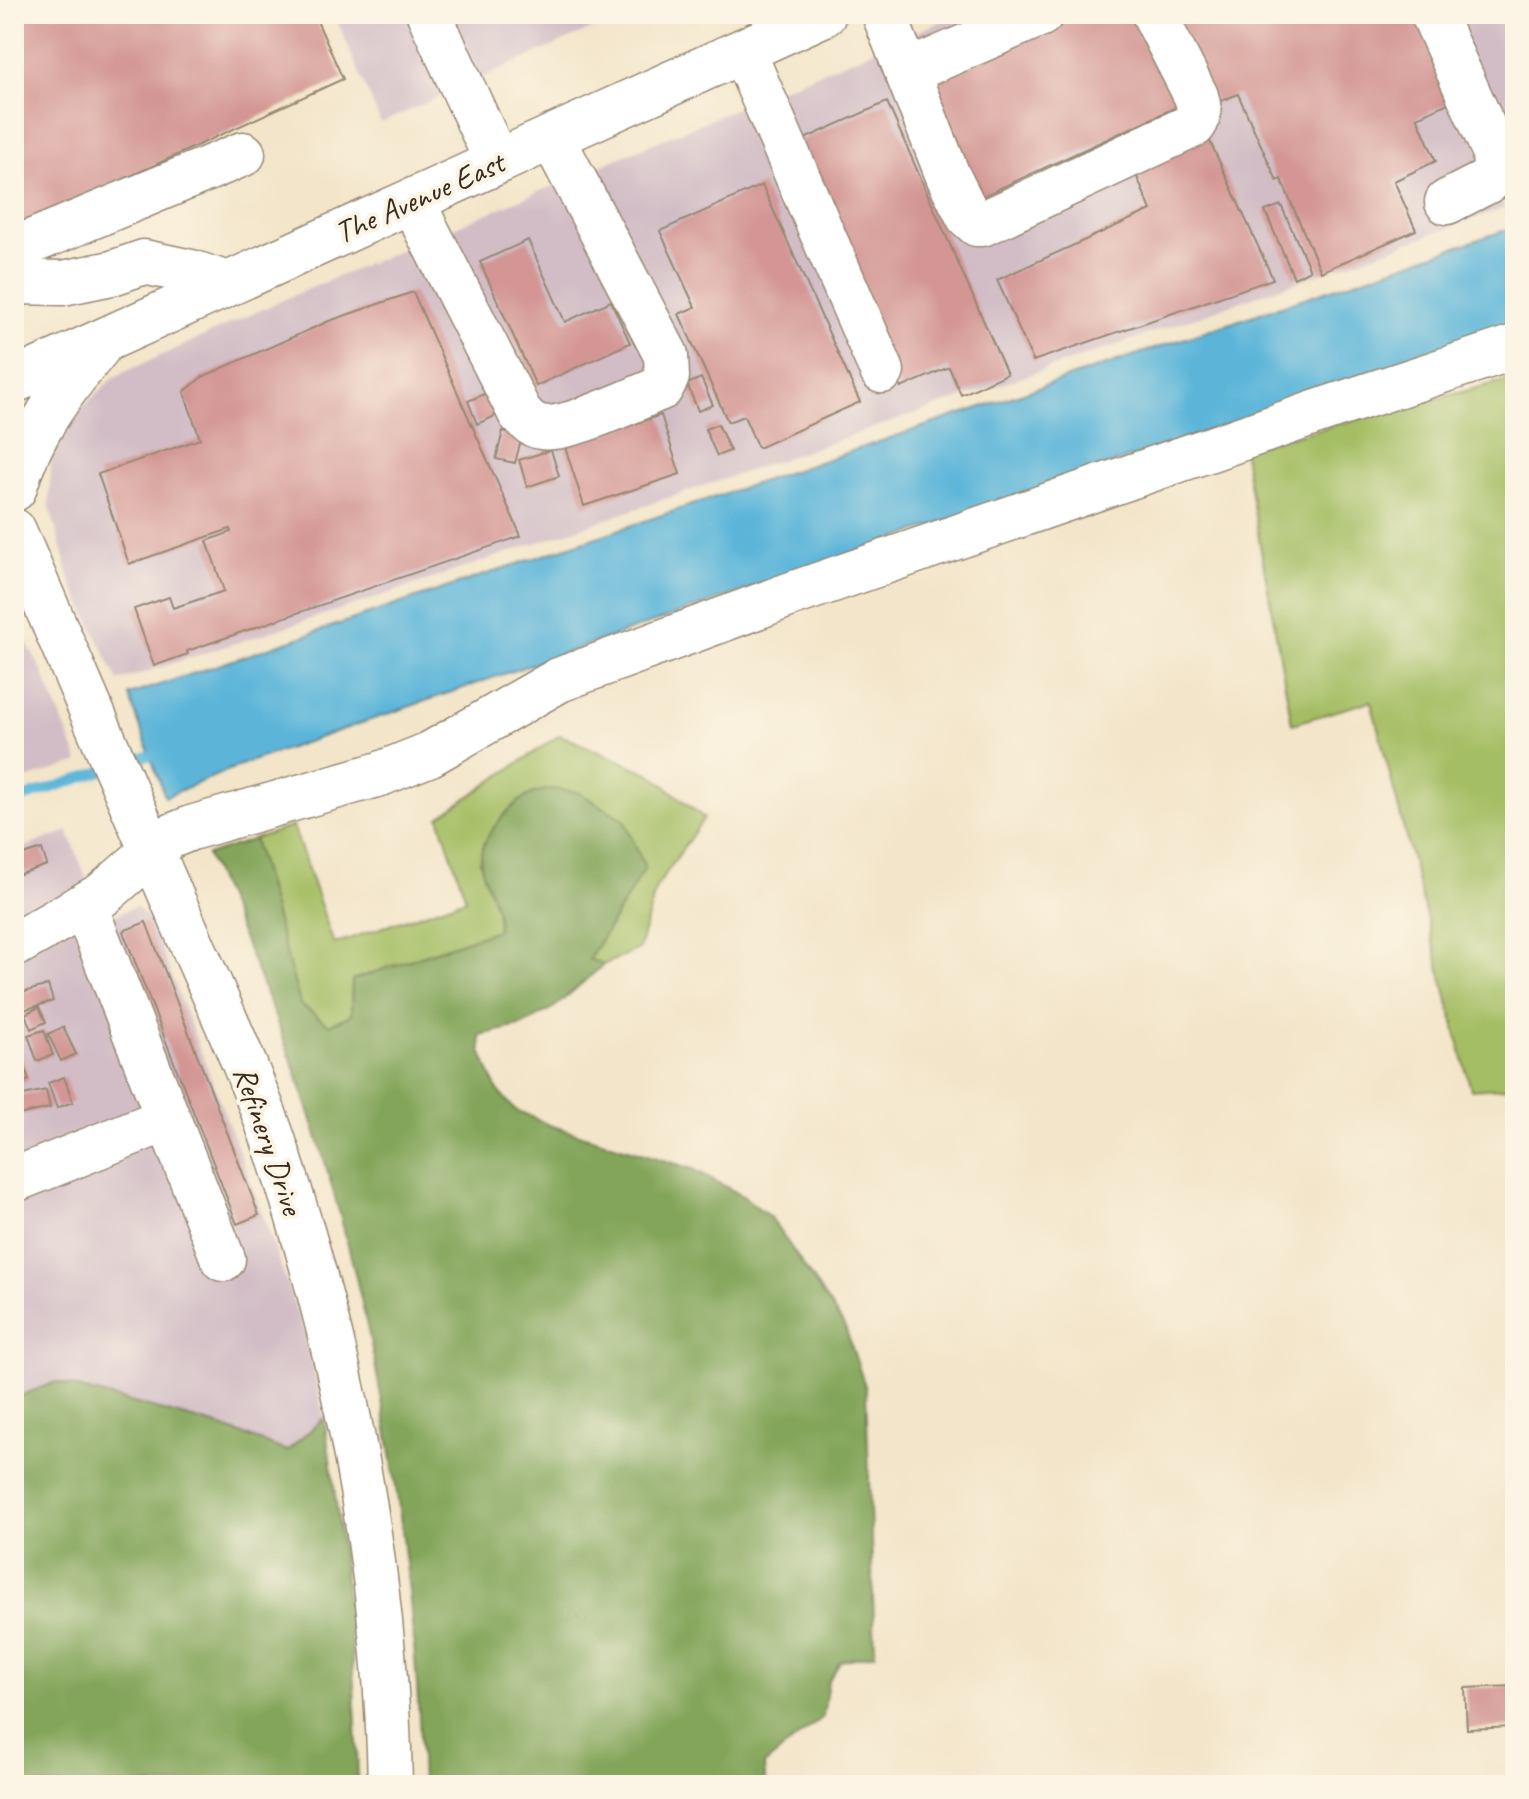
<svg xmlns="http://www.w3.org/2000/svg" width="1529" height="1799" font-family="Caveat,sans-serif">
<rect width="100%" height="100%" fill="#fcf5e5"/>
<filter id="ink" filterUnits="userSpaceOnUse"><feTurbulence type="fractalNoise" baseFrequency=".0125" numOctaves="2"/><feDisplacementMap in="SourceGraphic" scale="16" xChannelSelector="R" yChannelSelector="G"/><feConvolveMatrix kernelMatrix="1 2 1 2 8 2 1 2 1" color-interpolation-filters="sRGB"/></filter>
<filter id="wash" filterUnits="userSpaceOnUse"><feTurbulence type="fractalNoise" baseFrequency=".006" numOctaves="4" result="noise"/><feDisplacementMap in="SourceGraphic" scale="32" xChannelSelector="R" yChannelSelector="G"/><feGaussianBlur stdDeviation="1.8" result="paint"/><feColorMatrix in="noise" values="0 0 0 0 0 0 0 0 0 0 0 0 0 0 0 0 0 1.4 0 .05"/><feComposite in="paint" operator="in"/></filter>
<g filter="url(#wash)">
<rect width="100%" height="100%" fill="#f3e5c9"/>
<path fill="#d2bdc6" d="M334 14H625L381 123Z
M959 14H1418L1505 208 1134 339 369 600 118 681 70 580 49 504 51 461 77 413 114 377 285 299Z
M1439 14H1515V207Z
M14 617 42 671 79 762 14 783Z
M68 831 103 921 136 906 150 920 251 1182 307 1340 324 1418 287 1451 222 1427 56 1382 14 1398V851Z"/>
<path fill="#a4be64" stroke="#707441" stroke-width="2" d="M1515 378V1087L1471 1090 1371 701 1292 724 1243 449Z
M560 735 651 774 704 818 656 888 639 949 603 965 589 960 645 868 624 820 578 792 480 861 499 918 497 930 352 980 351 1015 329 1025 300 1004 254 839 293 826 334 944 466 899 439 817Z"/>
<path fill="#83a55a" stroke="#5f683c" stroke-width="2" d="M553 789 578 792 624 820 645 868 589 959 603 965 556 1006 523 1025 480 1035 481 1051 496 1088 514 1109 549 1125 693 1169 743 1196 771 1218 845 1327 866 1389 875 1654 841 1661 828 1681 823 1717 764 1765 765 1779 769 1785H422C415 1571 386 1365 324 1159 293 1055 251 954 207 855L254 839 300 1004 329 1025 351 1015 352 980 497 930C501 907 485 887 481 864 477 840 509 806 529 795 536 792 545 790 553 789Z
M56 1382 222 1427 287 1451 324 1418C343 1540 356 1661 358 1785H14V1398Z"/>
<path fill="#5cb5d9" stroke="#4c707c" stroke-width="2" d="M1515 227V332L1193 436 243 764 165 797 129 695Z"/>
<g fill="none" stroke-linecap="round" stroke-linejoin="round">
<path stroke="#5cb5d9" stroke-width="10" d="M124 764 162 751
M14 801 105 770"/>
</g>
<g id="blocks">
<path fill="#d39694" d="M14 14H314L343 79 14 229Z
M1081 14H1139L1181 105 970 202 919 89Z
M1180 14H1417L1455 100 1417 117 1436 161 1394 181 1416 230 1321 272 1281 179 1277 181 1238 94 1216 103 1177 15Z
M887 102 1007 374 961 395 949 367 901 388 793 144Z
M1208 137 1273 279 1033 361 997 280 1151 210 1134 170Z
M762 185 860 402 758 448 744 416 728 422 679 314 695 307 660 231Z
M1281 205 1310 270 1294 278 1265 211Z
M528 240 565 322 611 301 630 343 536 386 480 262Z
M413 292 521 536 187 651 188 654 154 666 134 609 169 597 173 608 224 591 207 541 231 532 230 529 129 564 98 474 200 439 184 392 202 377 329 321Z
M701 378 713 405 698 411 687 384Z
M491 391 500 414 477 424 468 401Z
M661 415 680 474 584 506 565 447Z
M718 424 730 451 717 456 705 429Z
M503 431 522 436 515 463 496 459Z
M551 450 559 476 527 487 519 460Z
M42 849 47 865 14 876V858Z
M146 922 259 1215 237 1224 123 931Z
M48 985 53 1001 14 1013V995Z
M39 1007 46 1022 31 1029 25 1014Z
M63 1027 76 1054 61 1061 48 1034Z
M44 1030 53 1055 37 1061 28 1035Z
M14 1034 29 1080 14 1085Z
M64 1077 73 1102 57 1108 48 1083Z
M46 1090 50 1108 14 1116V1097Z
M1514 1686 1515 1727 1467 1729 1465 1688Z"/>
</g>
</g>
<g filter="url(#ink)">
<use href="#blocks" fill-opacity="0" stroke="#978874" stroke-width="2"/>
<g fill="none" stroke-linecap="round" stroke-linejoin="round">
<defs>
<path id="minor" d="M429 14 497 162
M884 14 948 176 968 216 977 224H982L1194 125C1201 115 1199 107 1196 96L1154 14
M1433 14 1494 151 1495 170 1490 180 1447 202
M743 51 882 371
M907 72 1041 14
M412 201 520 413C527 420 531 425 541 427 567 432 634 399 661 388L667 377 666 355 552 137
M14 249 243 154
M14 282 63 283 112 273 144 262 191 272 228 284
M14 381 824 14
M14 489C30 434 61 392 98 348
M14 531C70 661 126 791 182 921 215 998 252 1074 278 1154 345 1357 386 1571 390 1785
M85 906 223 1259
M14 945 102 895 169 837 191 828 380 774 430 754 559 680 789 595 1335 406 1515 347
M14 1180 167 1119"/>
</defs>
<use href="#minor" stroke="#978874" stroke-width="47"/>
<use href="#minor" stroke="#fff" stroke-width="44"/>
</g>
</g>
<g text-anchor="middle" stroke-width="8" stroke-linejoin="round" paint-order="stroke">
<g font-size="32" fill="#3b2a1e" stroke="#fcf5e5">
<text transform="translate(419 197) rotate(-24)" y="11">The Avenue East</text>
<text transform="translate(269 1140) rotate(71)" y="11">Refinery Drive</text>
</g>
</g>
<rect width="1529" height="1799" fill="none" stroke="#fcf5e5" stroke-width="48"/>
</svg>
